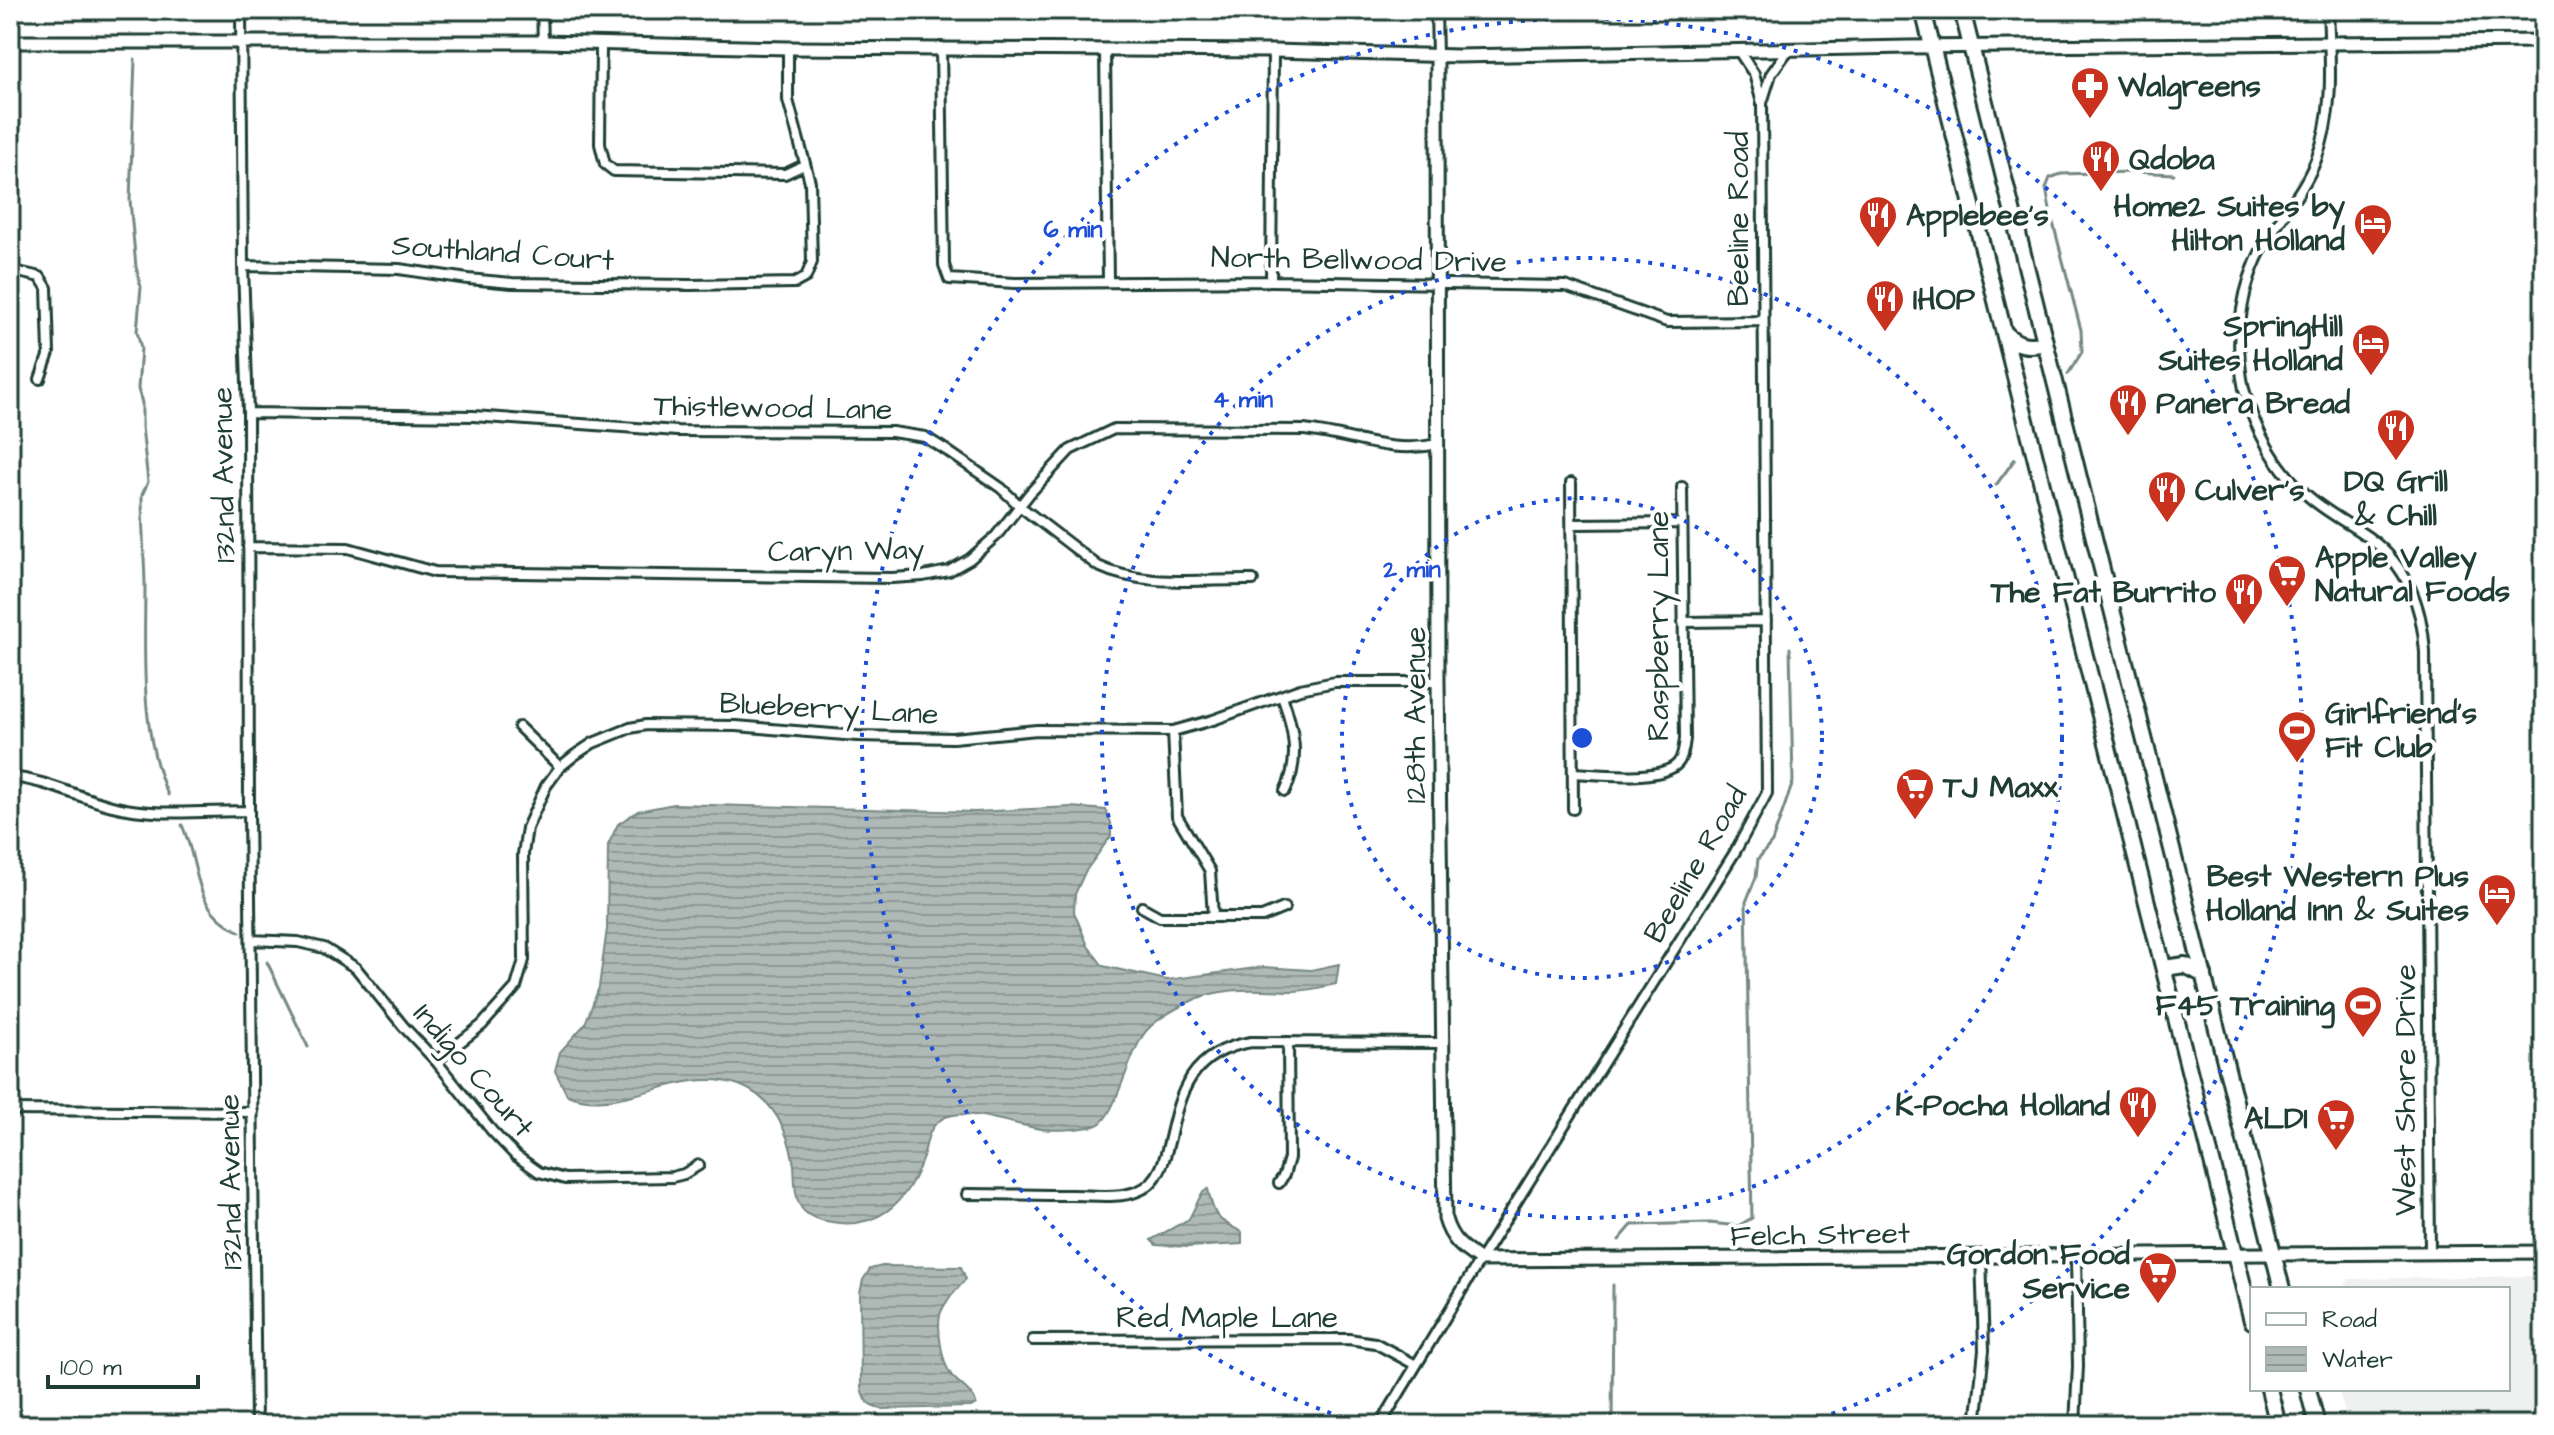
<svg xmlns="http://www.w3.org/2000/svg" width="2554" height="1435" font-family="'Architects Daughter',sans-serif">
<defs>
<pattern id="water-rules" width="6" height="5" patternUnits="userSpaceOnUse" patternTransform="scale(2)"><rect width="6" height="5" fill="#afbab7"/><path d="M0 2.5h6" fill="none" stroke="#8e9896"/></pattern>
</defs>
<rect width="100%" height="100%" fill="#fff"/>
<filter id="ink" filterUnits="userSpaceOnUse"><feTurbulence type="fractalNoise" baseFrequency=".0125" numOctaves="2"/><feDisplacementMap in="SourceGraphic" scale="16" xChannelSelector="R" yChannelSelector="G"/><feConvolveMatrix kernelMatrix="1 2 1 2 8 2 1 2 1" color-interpolation-filters="sRGB"/></filter>
<g filter="url(#ink)">
<path fill="#eef1f0" d="M2544 1276V1425H2349L2338 1389H2508V1289H2343L2349 1279Z"/>
<path fill="url(#water-rules)" stroke="#758883" stroke-width="2" d="M674 804 975 812 1071 807 1106 810 1111 823V836L1085 872 1075 894 1074 912 1088 946 1103 966 1167 980 1263 967 1311 970 1339 964 1336 984C1322 987 1308 991 1294 991 1258 990 1221 985 1187 1003 1175 1009 1156 1020 1147 1030 1129 1050 1116 1118 1097 1125 1086 1129 1054 1131 1042 1129 1017 1126 963 1105 942 1119 926 1129 928 1143 922 1160 906 1204 876 1232 826 1221 814 1219 802 1213 798 1201 794 1190 795 1177 794 1165 789 1132 773 1097 739 1085 679 1064 623 1117 567 1095L555 1071 560 1052 585 1024 599 987 607 929 608 845 618 824 638 811Z
M1208 1189C1214 1217 1216 1219 1242 1232V1244L1188 1247 1156 1245 1151 1240 1189 1219 1202 1193Z
M882 1266 961 1267 966 1279C958 1289 944 1301 940 1315 937 1331 942 1364 952 1376 960 1385 974 1393 976 1404L971 1407 882 1409C868 1405 864 1401 861 1387L860 1293 863 1280 870 1269Z"/>
<g fill="none" stroke-linecap="round" stroke-linejoin="round">
<path stroke="#758883" stroke-width="3" d="M135 10V14
M135 59 130 200 136 267 141 287 137 331 141 348 138 389 142 403V427L148 482 142 495C142 524 144 553 145 582 145 651 139 731 168 795
M2068 374 2082 352 2081 330 2051 215 2046 188 2050 178 2061 174 2133 172 2174 174
M1996 485 2015 459
M182 825C202 870 190 907 240 932
M267 962 308 1047
M1619 1240 1632 1225 1710 1223 1738 1226 1752 1218 1746 902 1756 877 1758 859 1772 842 1793 782 1790 648
M1612 1425 1613 1285"/>
<defs>
<path id="street" d="M241 10 243 266 248 413 249 811 256 1425
M542 10 543 42
M1436 10 1437 56
M2328 10C2330 61 2335 111 2316 160 2305 188 2285 211 2269 237 2241 280 2233 338 2244 389 2254 429 2276 469 2308 496 2326 512 2348 523 2368 537 2407 565 2422 605 2425 652L2430 1253
M601 45 600 144 605 164 614 171 785 174 804 165
M941 47 944 265 949 279 1015 283 1271 281 1565 286 1667 322 1763 321
M1738 50 1754 74 1762 103 1771 74 1789 49
M1105 51 1108 281
M243 266 399 269 468 279 512 283 690 285 795 283 806 277 812 262 810 182 788 100V48
M10 270 40 277 47 288 49 353 40 379
M1271 281 1273 51
M248 413 473 416 677 431 892 432 925 437 946 450 1001 488 1021 507 1098 566C1144 588 1203 579 1253 580
M1571 483 1573 809
M1572 524 1682 523
M248 547 348 548 435 572 892 578 923 576 949 571 970 559 996 536 1030 493 1070 450 1114 429 1304 430C1354 435 1388 455 1438 444
M1683 622 1766 621
M1282 696C1293 726 1301 760 1285 791
M519 727 560 767
M1173 731 1177 816 1210 871 1213 916
M1573 773C1597 774 1662 782 1678 763 1683 757 1684 747 1685 739L1682 487
M10 777C46 780 77 797 112 806 155 817 204 811 249 811
M1142 907 1160 917H1262L1284 908
M251 940 298 942 324 948 356 968 404 1027 436 1061 492 1131 515 1155 539 1172 565 1179 672 1177 684 1174 699 1165
M436 1061 482 1025 516 987 524 960 523 854 527 828 546 786 560 767 575 755 593 743 630 728 646 725 736 726 857 736 953 738 1037 730 1173 731 1213 720 1300 689 1335 682H1438
M10 1110 253 1112
M1279 1183 1284 1175 1289 1158 1288 1042
M967 1194C1002 1194 1037 1195 1072 1195 1093 1195 1119 1199 1138 1191 1191 1171 1147 1059 1251 1042L1442 1043
M1033 1340 1349 1339 1375 1343 1416 1365
M1380 1425 1480 1260 1735 852 1767 793 1762 103
M1976 1425 1984 1350 1981 1256
M2075 1425 2078 1366 2076 1256"/>
<path id="secondary" d="M10 42H543L788 48 1273 51 1458 56 1908 47 2544 41
M1437 56 1438 682 1445 1219C1451 1240 1462 1248 1480 1260L2544 1252"/>
<path id="highway" d="M1923 10 2252 1321
M1962 10 2282 1289
M2005 333C2018 346 2028 347 2045 343
M2164 968 2185 965 2204 975
M2269 1389 2278 1425
M2308 1389 2317 1425"/>
</defs>
<use href="#street" stroke="#1f3d34" stroke-width="14"/>
<use href="#secondary" stroke="#1f3d34" stroke-width="17"/>
<use href="#highway" stroke="#1f3d34" stroke-width="20"/>
<use href="#street" stroke="#fff" stroke-width="8"/>
<use href="#secondary" stroke="#fff" stroke-width="11"/>
<use href="#highway" stroke="#fff" stroke-width="14"/>
</g>
</g>
<g fill="none" stroke="#1d4ed8" stroke-width="4" stroke-dasharray="4 8">
<circle cx="1582" cy="738" r="240"/>
<circle cx="1582" cy="738" r="480"/>
<path d="M1365 1425A720 720 0 1 1 1799 1425"/>
</g>
<defs>
<symbol id="pharmacy-pin" viewBox="-11 -11 22 30"><path d="M0 17L-7.5 6A9.5 9.5 0 1 1 7.5 6Z" fill="#c8321e" stroke="#fff"/><path d="M-2-6h4v4h4v4h-4v4h-4v-4h-4v-4h4Z" fill="#fff"/></symbol>
<symbol id="restaurant-pin" viewBox="-11 -11 22 30"><path d="M0 17L-7.5 6A9.5 9.5 0 1 1 7.5 6Z" fill="#c8321e" stroke="#fff"/><path d="M-5-6h1v4h1v-4h1v4h1v-4h1v5L-1.5 .5V6h-2V.5L-5-1ZM5-6V6H3V1.5H1.5Q1.5-4 5-6Z" fill="#fff"/></symbol>
<symbol id="hotel-pin" viewBox="-11 -11 22 30"><path d="M0 17L-7.5 6A9.5 9.5 0 1 1 7.5 6Z" fill="#c8321e" stroke="#fff"/><path d="M-6-4.5h1.5V1H6V5H4.5V3h-9V5H-6ZM-4 0a1.8 1.8 0 1 1 3.6 0ZM.5 0V-2.5h3Q6-2.5 6 0Z" fill="#fff"/></symbol>
<symbol id="supermarket-pin" viewBox="-11 -11 22 30"><path d="M0 17L-7.5 6A9.5 9.5 0 1 1 7.5 6Z" fill="#c8321e" stroke="#fff"/><path d="M-6-5.5h2.5l.6 2H6L4.5 2H-2.5L-4.4-4H-6ZM-1.5 3.2a1.3 1.3 0 1 0 .1 0ZM3 3.2a1.3 1.3 0 1 0 .1 0Z" fill="#fff"/></symbol>
<symbol id="stadium-pin" viewBox="-11 -11 22 30"><path d="M0 17L-7.5 6A9.5 9.5 0 1 1 7.5 6Z" fill="#c8321e" stroke="#fff"/><path d="M0-5a6.5 5 0 1 0 0 10a6.5 5 0 1 0 0-10ZM-3.5-1.8h7v3.6h-7Z" fill="#fff"/></symbol>
</defs>
<g fill-rule="evenodd">
<use href="#pharmacy-pin" x="2068" y="64" width="44" height="60"/>
<use href="#restaurant-pin" x="2079" y="137" width="44" height="60"/>
<use href="#restaurant-pin" x="1856" y="193" width="44" height="60"/>
<use href="#hotel-pin" x="2351" y="201" width="44" height="60"/>
<use href="#restaurant-pin" x="1863" y="277" width="44" height="60"/>
<use href="#hotel-pin" x="2349" y="321" width="44" height="60"/>
<use href="#restaurant-pin" x="2106" y="381" width="44" height="60"/>
<use href="#restaurant-pin" x="2374" y="406" width="44" height="60"/>
<use href="#restaurant-pin" x="2145" y="468" width="44" height="60"/>
<use href="#supermarket-pin" x="2265" y="552" width="44" height="60"/>
<use href="#restaurant-pin" x="2222" y="570" width="44" height="60"/>
<use href="#stadium-pin" x="2275" y="708" width="44" height="60"/>
<use href="#supermarket-pin" x="1893" y="765" width="44" height="60"/>
<use href="#hotel-pin" x="2475" y="871" width="44" height="60"/>
<use href="#stadium-pin" x="2341" y="983" width="44" height="60"/>
<use href="#restaurant-pin" x="2116" y="1083" width="44" height="60"/>
<use href="#supermarket-pin" x="2314" y="1096" width="44" height="60"/>
<use href="#supermarket-pin" x="2136" y="1249" width="44" height="60"/>
</g>
<g text-anchor="middle" stroke-width="8" stroke-linejoin="round" paint-order="stroke">
<g font-size="30" font-weight="bold" fill="#1f3d34" stroke="#fff" text-anchor="start">
<text x="2118" y="96">Walgreens</text>
<text x="2129" y="169">Qdoba</text>
<text x="2345" y="216" text-anchor="end">Home2 Suites by<tspan x="2345" dy="34">Hilton Holland</tspan></text>
<text x="1906" y="225">Applebee's</text>
<text x="1913" y="309">IHOP</text>
<text x="2343" y="336" text-anchor="end">SpringHill<tspan x="2343" dy="34">Suites Holland</tspan></text>
<text x="2156" y="413">Panera Bread</text>
<text x="2396" y="491" text-anchor="middle">DQ Grill<tspan x="2396" dy="34">&amp; Chill</tspan></text>
<text x="2195" y="500">Culver's</text>
<text x="2315" y="567">Apple Valley<tspan x="2315" dy="34">Natural Foods</tspan></text>
<text x="2216" y="602" text-anchor="end">The Fat Burrito</text>
<text x="2325" y="723">Girlfriend's<tspan x="2325" dy="34">Fit Club</tspan></text>
<text x="1943" y="797">TJ Maxx</text>
<text x="2469" y="886" text-anchor="end">Best Western Plus<tspan x="2469" dy="34">Holland Inn &amp; Suites</tspan></text>
<text x="2335" y="1015" text-anchor="end">F45 Training</text>
<text x="2110" y="1115" text-anchor="end">K-Pocha Holland</text>
<text x="2308" y="1128" text-anchor="end">ALDI</text>
<text x="2130" y="1264" text-anchor="end">Gordon Food<tspan x="2130" dy="34">Service</tspan></text>
</g>
<g font-size="30" fill="#1f3d34" stroke="#fff">
<text transform="translate(1738 219) rotate(-90)" y="10">Beeline Road</text>
<text transform="translate(503 252) rotate(4)" y="10">Southland Court</text>
<text transform="translate(1359 259) rotate(1)" y="10">North Bellwood Drive</text>
<text transform="translate(773 407) rotate(1)" y="10">Thistlewood Lane</text>
<text transform="translate(223 475) rotate(-91)" y="10">132nd Avenue</text>
<text transform="translate(846 550) rotate(-1)" y="10">Caryn Way</text>
<text transform="translate(1658 626) rotate(-90)" y="10">Raspberry Lane</text>
<text transform="translate(829 708) rotate(3)" y="10">Blueberry Lane</text>
<text transform="translate(1415 715) rotate(-90)" y="10">128th Avenue</text>
<text transform="translate(1695 864) rotate(-60)" y="10">Beeline Road</text>
<text transform="translate(474 1070) rotate(49)" y="10">Indigo Court</text>
<text transform="translate(2405 1090) rotate(-90)" y="10">West Shore Drive</text>
<text transform="translate(230 1182) rotate(-91)" y="10">132nd Avenue</text>
<text transform="translate(1820 1234) rotate(-1)" y="10">Felch Street</text>
<text x="1227" y="1327">Red Maple Lane</text>
</g>
</g>
<circle cx="1582" cy="738" r="12" fill="#1d4ed8" stroke="#fff" stroke-width="4"/>
<g font-size="24" text-anchor="middle" font-weight="bold" fill="#1d4ed8" stroke="#fff" stroke-width="8" stroke-linejoin="round" paint-order="stroke">
<text x="1073" y="237">6 min</text>
<text x="1243" y="407">4 min</text>
<text x="1412" y="577">2 min</text>
</g>
<rect width="2554" height="1435" fill="none" stroke="#fff" stroke-width="40"/>
<rect x="20" y="20" width="2514" height="1395" fill="none" stroke="#1f3d34" stroke-width="3" filter="url(#ink)"/>
<rect x="2250" y="1287" width="260" height="104" fill="#ffffff" stroke="#a5b1ae" stroke-width="2"/>
<rect x="2266" y="1313" width="40" height="12" fill="#ffffff" stroke="#a5b1ae" stroke-width="2"/>
<text x="2322" y="1327" font-size="24" fill="#1f3d34">Road</text>
<rect x="2266" y="1347" width="40" height="24" fill="url(#water-rules)" stroke="#a5b1ae" stroke-width="2"/>
<text x="2322" y="1367" font-size="24" fill="#1f3d34">Water</text>
<path d="M48 1375v12h150v-12" fill="none" stroke="#1f3d34" stroke-width="4"/>
<text x="60" y="1375" font-size="24" fill="#1f3d34" stroke="#ffffff" stroke-width="6" paint-order="stroke">100 m</text>
</svg>
